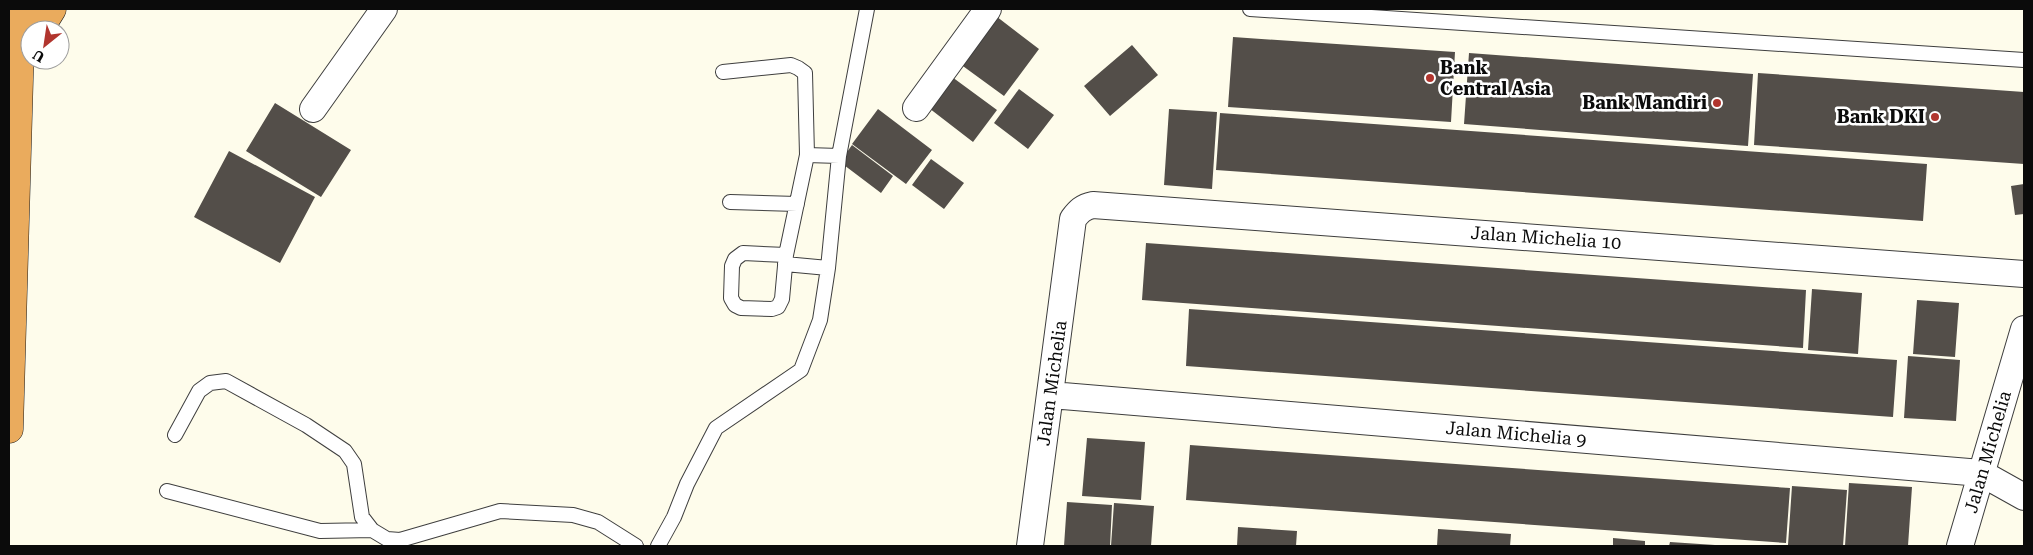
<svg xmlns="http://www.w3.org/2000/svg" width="2033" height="555" font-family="'Roboto Serif',serif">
<rect width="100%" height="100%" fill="#fefceb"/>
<path fill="#534e49" d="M992 13 1039 49 1004 96 956 61Z
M1233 37 1455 52 1451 122 1228 107Z
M1132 45 1158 75 1110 116 1084 86Z
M1469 53 1753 74 1748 146 1464 124Z
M1758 73 2024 92V164L1754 145Z
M948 74 997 110 973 142 925 105Z
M1019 89 1054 115 1028 149 994 123Z
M275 103 351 150 321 197 246 151Z
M878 109 932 150 906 184 852 144Z
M1169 109 1217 112 1212 189 1164 185Z
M1220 113 1927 164 1923 221 1216 170Z
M852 145 893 176 881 193 840 162Z
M229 151 315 197 280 263 194 217Z
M931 159 964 183 944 209 912 185Z
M2024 184V214L2015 215 2011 186Z
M1146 243 1806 290 1803 348 1142 300Z
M1812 289 1862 293 1858 354 1808 350Z
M1917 300 1959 303 1955 357 1913 354Z
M1189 309 1897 360 1893 417 1186 366Z
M1908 356 1960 360 1956 421 1904 418Z
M1087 438 1145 442 1141 500 1082 496Z
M1190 445 1790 488 1786 543 1186 500Z
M1849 483 1912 487 1908 546H1845Z
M1792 486 1847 490 1843 546 1788 545Z
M1067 502 1112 505 1110 546H1064Z
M1114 503 1154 506 1151 546H1111Z
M1238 527 1297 531 1296 546H1237Z
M1438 529 1511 534 1510 546H1437Z
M1613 538 1645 541V546H1613Z
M1670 542 1715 545V546H1669Z"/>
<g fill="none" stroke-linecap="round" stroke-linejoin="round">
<defs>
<path id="service" d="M1250 9 2024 60
M723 72 791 65 798 68 805 73 807 155 839 156
M730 202 797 204
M786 255 743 253 735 259 732 266 731 298 735 305 741 308 772 309 778 307 782 299 786 255 807 155
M785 264 828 268
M175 435 199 391 210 383 226 381 306 425 345 451 354 464 362 517 372 530 387 539 400 540 500 511 573 515 598 522 636 546
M167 491 320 531 372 530
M658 546 674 517 687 484 716 428 801 370 820 320 828 268 839 156 867 9"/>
<path id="minor" d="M916 108 988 9
M313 109 384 9
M1051 395 1981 473 2024 497
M1030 546 1073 219C1079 211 1083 207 1093 205L2024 274
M1960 546 2024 329"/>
<path id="motorway" d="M39 30 52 9
M9 429 21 9"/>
</defs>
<use href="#service" stroke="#3e3e3e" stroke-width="16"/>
<use href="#minor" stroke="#3e3e3e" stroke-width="28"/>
<use href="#motorway" stroke="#1c1c1c" stroke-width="29"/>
<use href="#service" stroke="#fff" stroke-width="14"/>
<use href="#minor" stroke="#fff" stroke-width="26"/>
<use href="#motorway" stroke="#eaab5d" stroke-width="28"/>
</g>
<g fill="#b1352e" stroke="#fff" stroke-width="2">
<circle cx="1430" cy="78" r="5"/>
<circle cx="1717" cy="103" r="5"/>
<circle cx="1935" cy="117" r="5"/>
</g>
<g text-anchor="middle" stroke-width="5" stroke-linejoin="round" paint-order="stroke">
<g font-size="18" font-weight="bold" fill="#0b0b0b" stroke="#fff" text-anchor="end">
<text x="1440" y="74" text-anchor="start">Bank<tspan x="1440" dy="21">Central Asia</tspan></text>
<text x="1707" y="109">Bank Mandiri</text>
<text x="1925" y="123">Bank DKI</text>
</g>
<g font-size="18" fill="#0b0b0b" stroke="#fff">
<text transform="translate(1546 238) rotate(4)" y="6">Jalan Michelia 10</text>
<text transform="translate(1052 383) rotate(-82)" y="6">Jalan Michelia</text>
<text transform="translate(1516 434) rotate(5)" y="6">Jalan Michelia 9</text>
<text transform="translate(1988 452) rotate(-74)" y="6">Jalan Michelia</text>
</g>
</g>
<rect width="2033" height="555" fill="none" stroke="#0b0b0b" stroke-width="20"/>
<g transform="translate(45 45) rotate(210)"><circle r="24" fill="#ffffff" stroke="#9d9d9d"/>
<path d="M0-4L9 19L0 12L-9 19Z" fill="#b1352e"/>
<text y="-8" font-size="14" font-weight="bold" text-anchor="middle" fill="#0b0b0b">U</text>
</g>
</svg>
